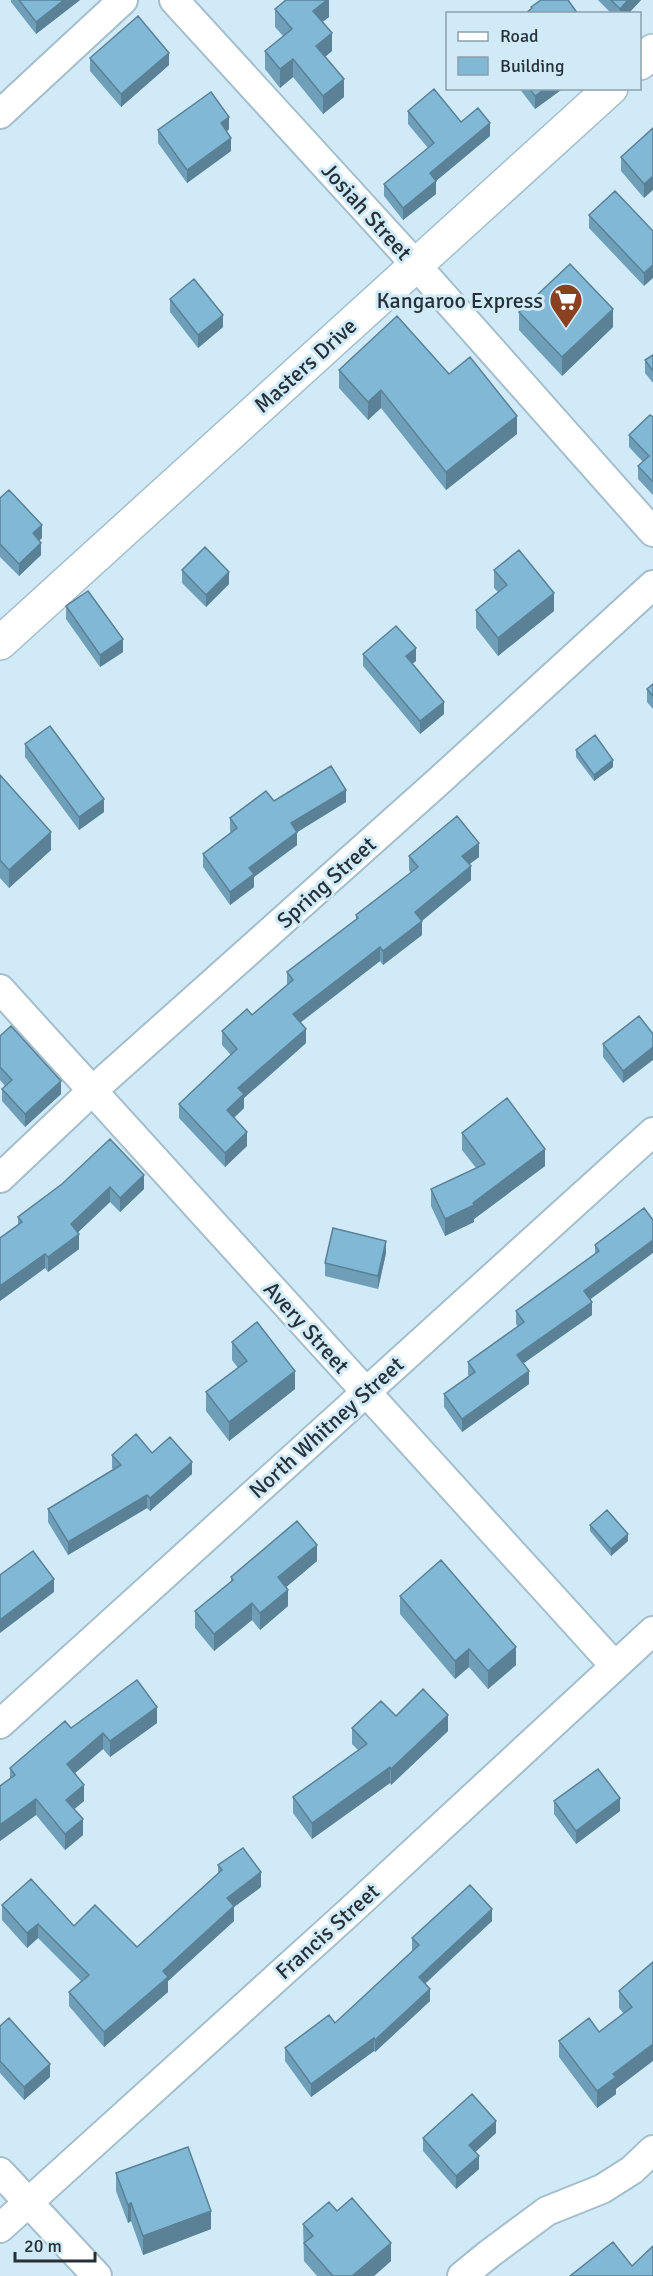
<svg xmlns="http://www.w3.org/2000/svg" width="653" height="2276" font-family="Signika,sans-serif">
<rect width="100%" height="100%" fill="#d0eaf8"/>
<g fill="none" stroke-linecap="round" stroke-linejoin="round">
<defs>
<path id="minor" d="M174 0 416 265 653 532
M0 114 123 0
M0 989 614 1665
M0 1178 92 1091 440 780 653 585
M0 1724 653 1132
M0 2172 97 2276
M0 2228 347 1914 653 1631
M462 2276 489 2254 547 2211 602 2189 632 2170 653 2150"/>
<path id="tertiary" d="M640 63 653 51
M0 643 611 88"/>
</defs>
<use href="#minor" stroke="#a5becc" stroke-width="32"/>
<use href="#tertiary" stroke="#a5becc" stroke-width="36"/>
<use href="#minor" stroke="#fff" stroke-width="28"/>
<use href="#tertiary" stroke="#fff" stroke-width="33"/>
</g>
<path fill="#6f9eb8" d="M11 0H80L36 34 11 2Z
M329 0V17L322 22 332 51 325 57 344 97 323 114 293 77 280 88 265 69V51L283 36 275 27V9Z
M598 0H641L628 14H612Z
M90 58 169 65 121 107 90 71Z
M519 88H561V90L535 109Z
M408 111 461 122 490 136 436 181V194L403 220 384 196V184L428 148 408 124Z
M653 128 644 198 621 171V157Z
M229 129 227 131 231 151 187 183 158 143V130Z
M589 215 653 231 644 286 589 228Z
M170 299 223 327 198 348 170 312Z
M519 312 613 327 562 376 519 330Z
M653 355V383L645 373V360Z
M339 370 449 374 517 434 446 490 381 408 368 420 339 388Z
M653 417V495L638 479V466L643 462 629 447V435Z
M0 498 42 538 39 540 41 555 19 576 0 557Z
M182 570 229 584 206 607 182 583Z
M494 570 554 611 498 656 476 628V610L498 592 494 588Z
M66 606 123 652 100 667 66 619Z
M363 654 416 661 412 664 444 714 420 734 363 666Z
M653 684V709L647 702V689Z
M25 744 104 812 79 830 25 757Z
M576 750 613 767 594 781 576 757Z
M0 775 51 850 9 888 0 878Z
M274 801 346 802 297 832V845L254 877V887L230 905 203 867V854L231 833 230 831V818Z
M409 856 479 857 469 864 471 880 422 921V935L383 965 380 961 300 1023 306 1043 244 1098V1108L234 1118 247 1146 225 1167 179 1118V1104L231 1055 222 1045V1031L252 1015 287 985V972L356 920V915L411 873 409 870Z
M639 1016 623 1083 603 1057V1044Z
M0 1036 61 1094 25 1127 2 1101V1089L5 1086 0 1080Z
M462 1133 545 1166 474 1219V1222L445 1236 431 1206V1189L476 1168 462 1150Z
M62 1184 144 1189 120 1212 110 1202 77 1233 79 1249 48 1272 45 1268 0 1301V1238L18 1225V1217Z
M644 1208 590 1300 592 1315 523 1363 529 1384 462 1432 444 1407V1394L469 1376 468 1375V1362L518 1327 516 1324V1311L595 1254V1245Z
M386 1253 378 1289 325 1276V1263Z
M232 1342 295 1389 229 1441 206 1411V1392L238 1368 232 1360Z
M152 1453 192 1474 150 1511 147 1508 68 1555 48 1522V1509L114 1470 112 1468V1455Z
M590 1525 628 1541 611 1556 590 1531Z
M317 1561 286 1587 288 1606 260 1630 252 1620 214 1651 195 1628V1611L231 1582V1577Z
M400 1596 516 1665 488 1689 469 1667 455 1679 400 1614Z
M396 1716 448 1731 391 1785 390 1783 312 1839 293 1813V1797L358 1750 352 1744V1728Z
M157 1723 110 1757 103 1749 75 1773 84 1801 74 1809 83 1835 65 1850 36 1815 0 1841V1786L10 1779V1768L71 1728Z
M554 1801 620 1811 576 1844 554 1814Z
M218 1865 261 1887 234 1907V1921L168 1981V1992L104 2047 69 2006V1992L81 1981 38 1938 27 1948 2 1920V1905L74 1926 137 1947 218 1874Z
M492 1921 425 1984 430 2001 375 2052 374 2051 311 2097 285 2061V2048L335 2023 412 1951V1938Z
M653 1962 616 2089V2094L597 2108 559 2057V2041L599 2032 624 2014 619 2008V1991Z
M0 2026 50 2077 24 2100 0 2073Z
M496 2133 475 2152 479 2169 456 2189 423 2151V2138Z
M116 2173 211 2229 143 2255 131 2221 128 2223 116 2191Z
M337 2211 391 2261 374 2276H317L304 2261 303 2224Z"/>
<path fill="#5a8196" d="M64 0H80L36 34V22Z
M327 0H329V17L313 29V11Z
M628 0H641L628 14H620V9Z
M332 33V51L316 64V46Z
M169 53V65L121 107V94Z
M293 59V77L280 88V69Z
M344 79V97L323 114V96Z
M546 88H561V90L535 109V96Z
M229 117V129L221 136V123Z
M490 123V136L430 186V173Z
M231 138V151L187 183V170Z
M653 176V190L644 198V184Z
M436 181V194L403 220V208Z
M653 265V278L644 286V273Z
M613 309V327L562 376V357Z
M223 315V327L198 348V335Z
M381 390V408L368 420V402Z
M517 416V434L446 490V472Z
M42 525V538L33 546V533Z
M41 543V555L19 576V564Z
M229 572V584L206 607V595Z
M554 593V611L498 656V638Z
M123 639V652L100 667V655Z
M416 648V661L406 669V656Z
M444 702V714L420 734V721Z
M613 760V767L594 781V775Z
M346 790V802L291 836V823Z
M104 799V812L79 830V817Z
M51 832V850L9 888V870Z
M297 832V845L254 877V887L230 905V892L249 868Z
M479 843V857L462 870V856Z
M471 866V880L418 924 422 921V935L383 965V951L415 912Z
M380 947V961L293 1028V1014Z
M306 1029V1043L244 1098V1108L227 1124V1110L238 1088Z
M653 1047V1060L623 1083V1071Z
M61 1081V1094L25 1127V1114Z
M247 1132V1146L225 1167V1153Z
M545 1149V1166L474 1219V1222L445 1236V1219L473 1203Z
M144 1175V1189L120 1212V1198Z
M110 1187V1202L71 1239V1224Z
M79 1234V1249L48 1272V1257Z
M653 1240V1253L584 1304V1291Z
M386 1241V1253L378 1289V1276Z
M45 1254V1268L0 1301V1286Z
M592 1302V1315L517 1368V1355Z
M295 1371V1389L229 1441V1422Z
M529 1371V1384L462 1432V1419Z
M192 1462V1474L150 1511V1498Z
M147 1495V1508L68 1555V1542Z
M628 1534V1541L611 1556V1549Z
M317 1545V1561L278 1594V1577Z
M54 1579V1592L0 1633V1620Z
M288 1590V1606L260 1630V1613Z
M252 1603V1620L214 1651V1634Z
M516 1647V1665L488 1689V1671Z
M469 1649V1667L455 1679V1661Z
M157 1707V1723L110 1757V1741Z
M448 1715V1731L391 1785V1769Z
M103 1733V1749L67 1780V1764Z
M390 1767V1783L312 1839V1823Z
M84 1785V1801L66 1816V1800Z
M620 1798V1811L576 1844V1831Z
M36 1799V1815L0 1841V1825Z
M83 1819V1835L65 1850V1834Z
M261 1872V1887L234 1907V1921L168 1981V1992L104 2047V2032L163 1971 227 1898Z
M492 1909V1921L419 1989V1977Z
M38 1924V1938L27 1948V1933Z
M430 1989V2001L375 2052V2040Z
M374 2038V2051L311 2097V2084Z
M653 2044V2061L616 2089V2094L597 2108V2091L613 2074Z
M50 2064V2077L24 2100V2087Z
M496 2121V2133L469 2158V2145Z
M479 2156V2169L456 2189V2176Z
M131 2203V2221L128 2223V2205Z
M211 2211V2229L143 2255V2236Z
M391 2243V2261L374 2276H352Z"/>
<path fill="#81b8d6" stroke="#5a8196" stroke-width="1.5" d="M19 0H64L36 22Z
M286 0H327L313 11 332 33 316 46 344 79 323 96 293 59 280 69 265 51 292 29 275 9Z
M541 0H568L578 14H525L532 8 531 7Z
M611 0H628L620 9Z
M138 16 169 53 121 94 90 58Z
M529 88H546L535 96Z
M434 89 461 122 478 108 490 123 430 173 436 181 403 208 384 184 434 143 408 111Z
M211 92 229 117 221 123 231 138 187 170 158 130Z
M653 128V176L644 184 621 157Z
M615 191 653 231V265L644 273 589 215Z
M570 264 613 309 562 357 519 312Z
M194 279 223 315 198 335 170 299Z
M397 316 449 374 470 357 517 416 446 472 381 390 368 402 339 370Z
M653 355V371L645 360Z
M650 415 653 417V482L638 466 649 456 629 435Z
M9 490 42 525 33 533 41 543 19 564 0 544V498Z
M205 547 229 572 206 595 182 570Z
M519 550 554 593 498 638 476 610 507 585 494 570Z
M88 591 123 639 100 655 66 606Z
M396 626 416 648 406 656 444 702 420 721 363 654Z
M653 684V696L647 689Z
M50 726 104 799 79 817 25 744Z
M595 735 613 760 594 775 576 750Z
M331 766 346 790 291 823 297 832 249 868 254 874 230 892 203 854 237 828 230 818 266 791 274 801Z
M0 775 51 832 9 870 0 860Z
M457 816 479 843 462 856 471 866 415 912 422 921 383 951 380 947 293 1014 306 1029 238 1088 244 1094 227 1110 247 1132 225 1153 179 1104 237 1049 222 1031 247 1009 252 1015 293 980 287 972 358 918 356 915 418 867 409 856Z
M639 1016 653 1034V1047L623 1071 603 1044Z
M11 1026 61 1081 25 1114 2 1089 12 1080 0 1067V1036Z
M507 1098 545 1149 473 1203 474 1205 445 1219 431 1189 485 1164 462 1133Z
M110 1139 144 1175 120 1198 110 1187 71 1224 79 1234 48 1257 45 1254 0 1286V1238L22 1222 18 1217 62 1184Z
M644 1208 653 1220V1240L584 1291 592 1302 517 1355 529 1371 462 1419 444 1394 475 1372 468 1362 524 1322 516 1311 599 1251 595 1245Z
M333 1228 386 1241 378 1276 325 1263Z
M257 1322 295 1371 229 1422 206 1392 247 1361 232 1342Z
M136 1434 152 1453 170 1437 192 1462 150 1498 147 1495 68 1542 48 1509 121 1465 112 1455Z
M607 1510 628 1534 611 1549 590 1525Z
M297 1521 317 1545 278 1577 288 1590 260 1613 252 1603 214 1634 195 1611 233 1580 231 1577Z
M33 1551 54 1579 0 1620V1575Z
M441 1560 516 1647 488 1671 469 1649 455 1661 400 1596Z
M137 1680 157 1707 110 1741 103 1733 67 1764 84 1785 66 1800 83 1819 65 1834 36 1799 0 1825V1786L15 1775 10 1768 65 1721 71 1728Z
M423 1689 448 1715 391 1769 390 1767 312 1823 293 1797 367 1744 352 1728 381 1701 396 1716Z
M598 1769 620 1798 576 1831 554 1801Z
M243 1848 261 1872 227 1898 234 1906 163 1971 168 1977 104 2032 69 1992 89 1975 38 1924 27 1933 2 1905 31 1879 74 1926 95 1905 137 1947 222 1870 218 1865Z
M470 1885 492 1909 419 1977 430 1989 375 2040 374 2038 311 2084 285 2048 329 2015 335 2023 419 1945 412 1938Z
M653 1962V2044L613 2074 616 2077 597 2091 559 2041 589 2018 599 2032 632 2007 619 1991Z
M9 2018 50 2064 24 2087 0 2061V2026Z
M472 2094 496 2121 469 2145 479 2156 456 2176 423 2138Z
M188 2147 211 2211 143 2236 131 2203 128 2205 116 2173Z
M352 2198 391 2243 352 2276H333L304 2243 313 2236 303 2224 329 2202 337 2211Z
M613 2242 632 2266 653 2246V2276H570Z"/>
<defs>
<symbol id="supermarket-pin" viewBox="-11 -11 22 30"><path d="M0 17L-7.5 6A9.5 9.5 0 1 1 7.5 6Z" fill="#894122" stroke="#d0eaf8"/><path d="M-6-5.5h2.5l.6 2H6L4.5 2H-2.5L-4.4-4H-6ZM-1.5 3.2a1.3 1.3 0 1 0 .1 0ZM3 3.2a1.3 1.3 0 1 0 .1 0Z" fill="#fff"/></symbol>
</defs>
<g fill-rule="evenodd">
<use href="#supermarket-pin" x="547" y="281" width="38" height="52"/>
</g>
<g text-anchor="middle" stroke-width="6" stroke-linejoin="round" paint-order="stroke">
<g font-size="22" fill="#273036" stroke="#d0eaf8">
<text transform="translate(367 211) rotate(48)" y="8">Josiah Street</text>
<text transform="translate(305 365) rotate(-42)" y="8">Masters Drive</text>
<text transform="translate(326 882) rotate(-42)" y="8">Spring Street</text>
<text transform="translate(307 1327) rotate(48)" y="8">Avery Street</text>
<text transform="translate(326 1427) rotate(-42)" y="8">North Whitney Street</text>
<text transform="translate(327 1931) rotate(-42)" y="8">Francis Street</text>
</g>
<g font-size="22" fill="#273036" stroke="#d0eaf8" text-anchor="end">
<text x="543" y="308">Kangaroo Express</text>
</g>
</g>
<rect x="446" y="12" width="195" height="78" fill="#d0eaf8" stroke="#8ca0aa" stroke-width="1.5"/>
<rect x="458" y="32" width="30" height="9" fill="#ffffff" stroke="#8ca0aa" stroke-width="1.5"/>
<text x="500" y="42" font-size="18" fill="#273036">Road</text>
<rect x="458" y="57" width="30" height="18" fill="#81b8d6" stroke="#8ca0aa" stroke-width="1.5"/>
<text x="500" y="72" font-size="18" fill="#273036">Building</text>
<path d="M15 2252v9h80v-9" fill="none" stroke="#273036" stroke-width="3"/>
<text x="24" y="2252" font-size="18" fill="#273036" stroke="#d0eaf8" stroke-width="4.5" paint-order="stroke">20 m</text>
</svg>
